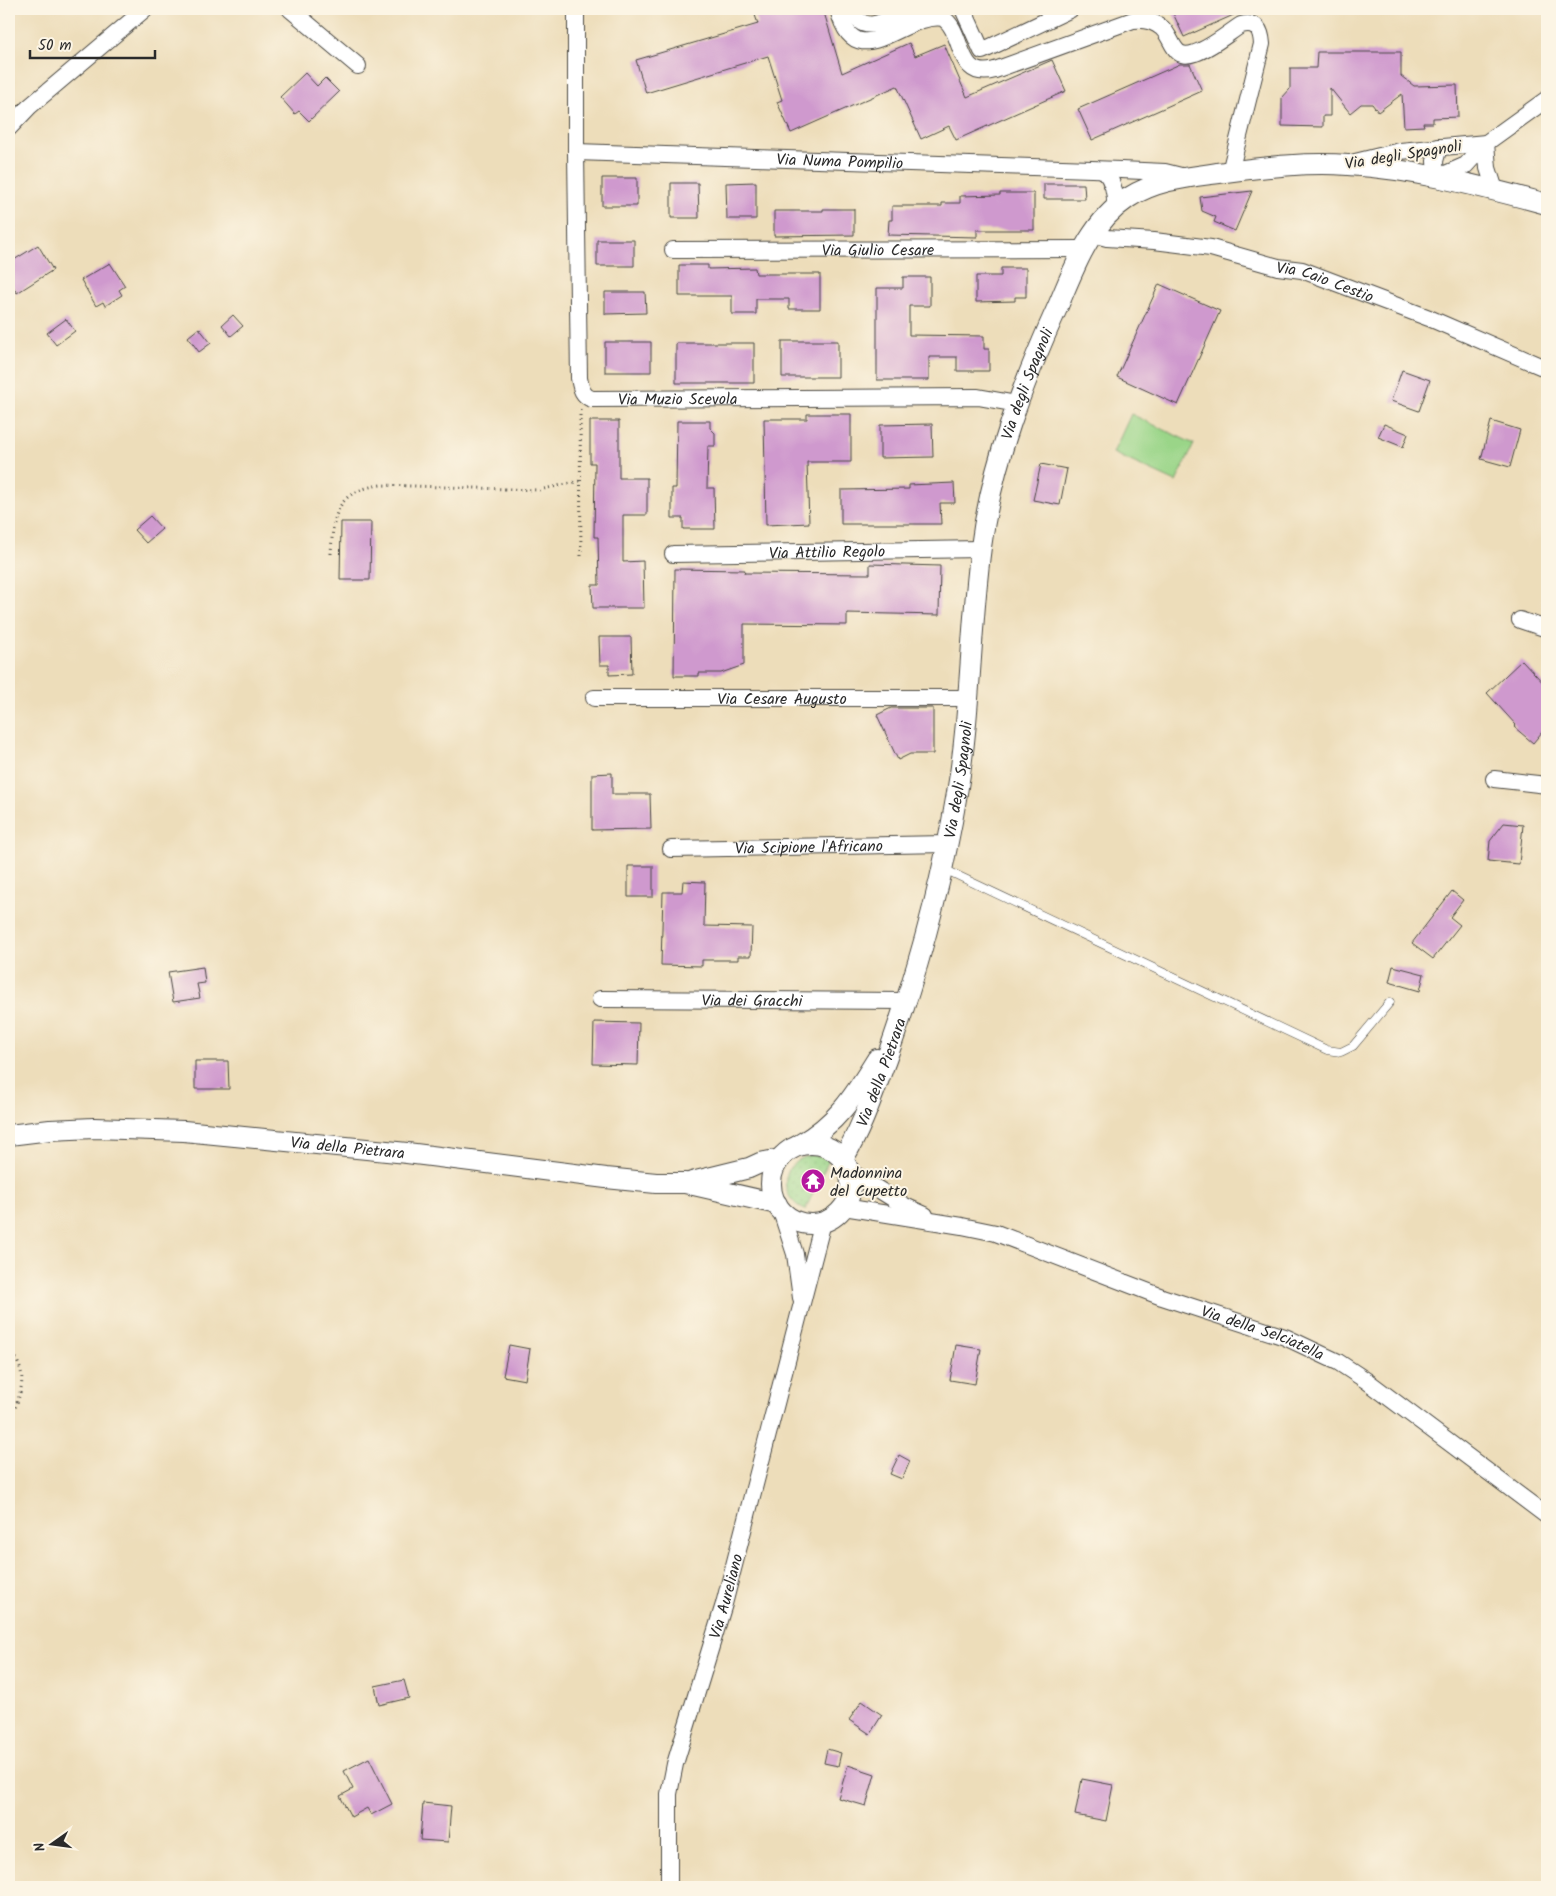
<svg xmlns="http://www.w3.org/2000/svg" width="1556" height="1896" font-family="Kalam,sans-serif">
<defs>
<pattern id="park-dots" width="8" height="8" patternUnits="userSpaceOnUse" patternTransform="scale(1.25)"><rect width="8" height="8" fill="#9ad588"/><path d="M2 2h.1M6 6h.1" fill="none" stroke="#85b776" stroke-width="1.8" stroke-linecap="round"/></pattern>
</defs>
<rect width="100%" height="100%" fill="#fcf5e5"/>
<filter id="ink" filterUnits="userSpaceOnUse"><feTurbulence type="fractalNoise" baseFrequency=".02" numOctaves="2"/><feDisplacementMap in="SourceGraphic" scale="10" xChannelSelector="R" yChannelSelector="G"/><feConvolveMatrix kernelMatrix="1 2 1 2 8 2 1 2 1" color-interpolation-filters="sRGB"/></filter>
<filter id="wash" filterUnits="userSpaceOnUse"><feTurbulence type="fractalNoise" baseFrequency=".0096" numOctaves="4" result="noise"/><feDisplacementMap in="SourceGraphic" scale="20" xChannelSelector="R" yChannelSelector="G"/><feGaussianBlur stdDeviation="1.12" result="paint"/><feColorMatrix in="noise" values="0 0 0 0 0 0 0 0 0 0 0 0 0 0 0 0 0 1.4 0 .05"/><feComposite in="paint" operator="in"/></filter>
<g filter="url(#wash)">
<rect width="100%" height="100%" fill="#edddba"/>
<path fill="url(#park-dots)" stroke="#62805a" d="M814 1155 829 1160 805 1210C775 1195 781 1159 814 1155Z"/>
<path fill="#9ad588" stroke="#62805a" d="M1131 414 1194 444 1176 482 1113 453Z"/>
<g id="blocks">
<path fill="#cf99ce" d="M753 9H823L842 73 909 43 915 56 944 44 967 97 1052 60 1066 91 956 140 949 126 921 139 897 86 791 133 777 102 782 100 768 56 646 93 636 60 758 24Z
M1171 9H1247L1184 37Z
M1317 52H1401V76L1414 86 1457 85 1458 117 1433 118V123H1423L1424 126 1404 127 1402 94 1378 112 1372 104H1361L1350 113 1330 88V116H1323V127L1282 126V98L1290 89V68H1316Z
M1180 64H1190L1202 91 1092 140 1078 109Z
M305 73 317 86 325 78 339 92 309 121 299 111 295 114 280 97Z
M602 178H637V206H602Z
M756 182V219H727L726 183Z
M671 183H698L699 218H671Z
M1044 184H1084L1085 199H1044Z
M1252 191 1235 231 1214 222 1216 217 1202 211 1200 197Z
M1000 193H1034V230H977V237L888 235 889 220H892V206H942V203H960V196L1000 195Z
M823 209H854V235L774 236V211H823Z
M597 240H634V266H597Z
M38 245 53 270 17 293 9 279V263Z
M110 263 125 286 119 290 122 295 105 306 103 302 96 306 81 280Z
M679 265H708V269L755 268 756 274H820V309H789V299H756V314H732V296H679Z
M1001 268H1026V297H1015V301L976 302V276H1001Z
M903 277H930V306H909V335L984 336V349H989V371H957V357H929V380H877V288H903Z
M1159 284 1220 311 1178 405 1117 377Z
M605 292H645L646 313 605 314Z
M233 315 243 326 231 336 222 325Z
M66 319 75 331 56 345 47 333Z
M199 328 211 343 199 352 188 337Z
M782 341H838V377H782Z
M605 342H651V372H605Z
M676 343H754V383H676Z
M1402 370 1430 380 1419 411 1391 401Z
M807 414H851V462H807L809 523 766 525 764 419H807Z
M590 421H619V478H647V515H623V562L643 561 644 608H593L592 585H599L598 537H594L595 463H590Z
M677 421H710V428L715 433V446H708L707 488H714L715 529H683V518H672V488H676Z
M1491 421 1520 430 1510 467 1481 459Z
M932 424 933 457 880 458V425Z
M1384 424 1408 434 1403 447 1378 437Z
M1041 464 1067 469 1060 505 1033 500Z
M954 483 955 503H940L941 524H841V490L909 489V485Z
M150 516 162 529 146 543 134 530Z
M341 522H371L370 580H340Z
M870 564 940 566 939 615 847 613V625L744 624V665L721 673H699V676H674L675 569 745 570 744 573 870 574Z
M599 637H631L632 674 609 675V665H600Z
M1522 660 1547 687V726L1533 743 1514 727 1516 725 1487 693Z
M891 708H933V754H910L898 760 877 715Z
M612 773V794H650L651 829 592 830V774Z
M1504 823 1523 825 1519 864 1488 861 1490 841Z
M628 866H653V897H628Z
M683 881 705 882 704 926 752 927 751 956H738V960H702V966L661 965 663 892H682Z
M1452 891 1463 900 1450 917 1460 925 1433 959 1412 943Z
M1393 966 1424 974 1420 991 1389 982Z
M203 967 205 983 197 984 200 998 173 1002 168 972Z
M594 1022 639 1023 638 1065 593 1064Z
M195 1061H228L229 1089H195Z
M509 1345 530 1349 525 1380 503 1376Z
M956 1345 981 1349 975 1384 950 1380Z
M899 1455 910 1461 902 1479 890 1474Z
M404 1680 409 1698 379 1705 375 1686Z
M862 1701 882 1715 870 1734 849 1720Z
M827 1749 841 1753 838 1766 824 1763Z
M369 1758 392 1804 371 1815 367 1808 351 1817 340 1796 353 1789 344 1771Z
M848 1765 875 1774 866 1806 838 1798Z
M1082 1779 1113 1785 1106 1821 1075 1815Z
M423 1803 451 1806 448 1842 420 1840Z"/>
</g>
</g>
<g filter="url(#ink)">
<use href="#blocks" fill-opacity="0" stroke="#484640" stroke-width="1"/>
<g fill="none" stroke-linecap="round" stroke-linejoin="round">
<defs>
<path id="service" d="M944 869 1327 1050 1341 1052 1353 1046 1390 1002"/>
<g id="minor">
<path d="M290 9 358 66"/>
<path id="s1" d="M576 9V152L579 378C581 388 582 396 592 399L978 397 1017 404"/>
<path d="M838 9C855 80 904 11 943 18 965 32 955 81 995 70L1133 20C1143 19 1154 21 1162 28 1174 39 1172 61 1195 53 1211 48 1227 34 1241 25 1257 21 1261 30 1262 44L1230 172"/>
<path d="M851 9C863 39 889 18 910 9"/>
<path d="M963 9 982 51 1071 9"/>
<path d="M9 128 29 107 145 9"/>
<path d="M1486 143 1488 168 1495 190"/>
<path d="M1439 147 1435 161 1436 178 1466 165 1486 143"/>
<path id="s2" d="M576 152 1121 170 1165 172 1185 177"/>
<path d="M1351 163 1400 151 1486 143 1547 99"/>
<path d="M1104 170C1113 181 1116 193 1115 207"/>
<path id="s3" d="M1092 234 1107 238 1154 241 1211 248 1278 267 1302 270 1429 318 1547 369"/>
<path id="s4" d="M673 250 1083 249"/>
<path id="s5" d="M673 554 981 549"/>
<path d="M1520 620 1547 629"/>
<path id="s6" d="M594 698H969"/>
<path d="M1494 779 1547 785"/>
<path id="s7" d="M671 849 947 844"/>
<path id="s8" d="M600 999 907 1001"/>
<path d="M849 1171 905 1206 925 1215"/>
<path id="s9" d="M844 1207 962 1226 996 1233 1162 1297 1285 1337 1338 1362 1367 1381 1547 1516"/>
<path d="M780 1208 795 1254 801 1298"/>
<path id="s10" d="M669 1887V1794L675 1764 724 1604 823 1222"/>
</g>
<g id="tertiary">
<path id="s11" d="M9 1135 50 1130 94 1128 184 1131 407 1153 606 1178 656 1183H685L777 1204"/>
<circle cx="811" cy="1184" r="40"/>
<path d="M799 1145C838 1123 854 1096 877 1059"/>
<path id="s12" d="M843 1159C862 1128 873 1094 886 1060 917 974 942 884 957 793 971 712 970 629 981 547 992 463 1023 383 1058 306 1075 266 1090 223 1128 198 1157 179 1191 177 1225 172 1266 167 1307 162 1348 165 1416 169 1482 187 1547 204"/>
<path d="M692 1182 749 1168 760 1163 780 1159"/>
</g>
</defs>
<use href="#service" stroke="#484640" stroke-width="9"/>
<use href="#minor" stroke="#484640" stroke-width="18"/>
<use href="#tertiary" stroke="#484640" stroke-width="22"/>
<path stroke="#484640" stroke-width="3" stroke-dasharray="1 4" stroke-linecap="butt" d="M580 410 581 559
M331 554C333 514 336 491 381 485L539 490 580 481
M9 1351C14 1354 16 1357 18 1363 28 1383 16 1404 9 1423"/>
<use href="#service" stroke="#fff" stroke-width="8"/>
<use href="#minor" stroke="#fff" stroke-width="16"/>
<use href="#tertiary" stroke="#fff" stroke-width="20"/>
</g>
</g>
<defs>
<symbol id="temple-disc" viewBox="-11 -11 22 22"><circle r="9.5" fill="#b5179e" stroke="#fcf5e5"/><path d="M0-6L5-2H3V0L6.5 2.5H4V6H1.5V3h-3V6H-4V2.5H-6.5L-3 0V-2H-5Z" fill="#fff"/></symbol>
</defs>
<g fill-rule="evenodd">
<use href="#temple-disc" x="799" y="1167" width="28" height="28"/>
</g>
<g text-anchor="middle" stroke-width="4" stroke-linejoin="round" paint-order="stroke">
<g font-size="16" fill="#2b2b2b" stroke="#fcf5e5">
<text transform="translate(1403 154) rotate(-9)" y="6">Via degli Spagnoli</text>
<text dy="6" stroke="none"><textPath href="#s2" startOffset="264">Via Numa Pompilio</textPath></text>
<text dy="6" stroke="none"><textPath href="#s4" startOffset="205">Via Giulio Cesare</textPath></text>
<text dy="6" stroke="none"><textPath href="#s3" startOffset="239">Via Caio Cestio</textPath></text>
<text dy="6" stroke="none"><textPath href="#s12" startOffset="802">Via degli Spagnoli</textPath></text>
<text dy="6" stroke="none"><textPath href="#s1" startOffset="481">Via Muzio Scevola</textPath></text>
<text dy="6" stroke="none"><textPath href="#s5" startOffset="154">Via Attilio Regolo</textPath></text>
<text dy="6" stroke="none"><textPath href="#s6" startOffset="188">Via Cesare Augusto</textPath></text>
<text dy="6" stroke="none"><textPath href="#s12" startOffset="398">Via degli Spagnoli</textPath></text>
<text dy="6" stroke="none"><textPath href="#s7" startOffset="138">Via Scipione l'Africano</textPath></text>
<text dy="6" stroke="none"><textPath href="#s8" startOffset="152">Via dei Gracchi</textPath></text>
<text dy="6" stroke="none"><textPath href="#s12" startOffset="95">Via della Pietrara</textPath></text>
<text dy="6" stroke="none"><textPath href="#s11" startOffset="340">Via della Pietrara</textPath></text>
<text dy="6" stroke="none"><textPath href="#s9" startOffset="439">Via della Selciatella</textPath></text>
<text dy="6" stroke="none"><textPath href="#s10" startOffset="299">Via Aureliano</textPath></text>
</g>
<g font-size="16" fill="#2b2b2b" stroke="#fcf5e5" text-anchor="start">
<text x="830" y="1178">Madonnina<tspan x="830" dy="18">del Cupetto</tspan></text>
</g>
</g>
<rect width="1556" height="1896" fill="none" stroke="#fcf5e5" stroke-width="30"/>
<g transform="translate(52 1844) rotate(256)" stroke="#fcf5e5" stroke-width="4" paint-order="stroke">
<path d="M0-4L9 19L0 12L-9 19Z" fill="#2b2b2b"/>
<text y="-8" font-size="14" font-weight="bold" text-anchor="middle" fill="#2b2b2b">N</text>
</g>
<path d="M30 50v8h125v-8" fill="none" stroke="#2b2b2b" stroke-width="2.5"/>
<text x="38" y="50" font-size="15" fill="#2b2b2b" stroke="#fcf5e5" stroke-width="4" paint-order="stroke">50 m</text>
</svg>
